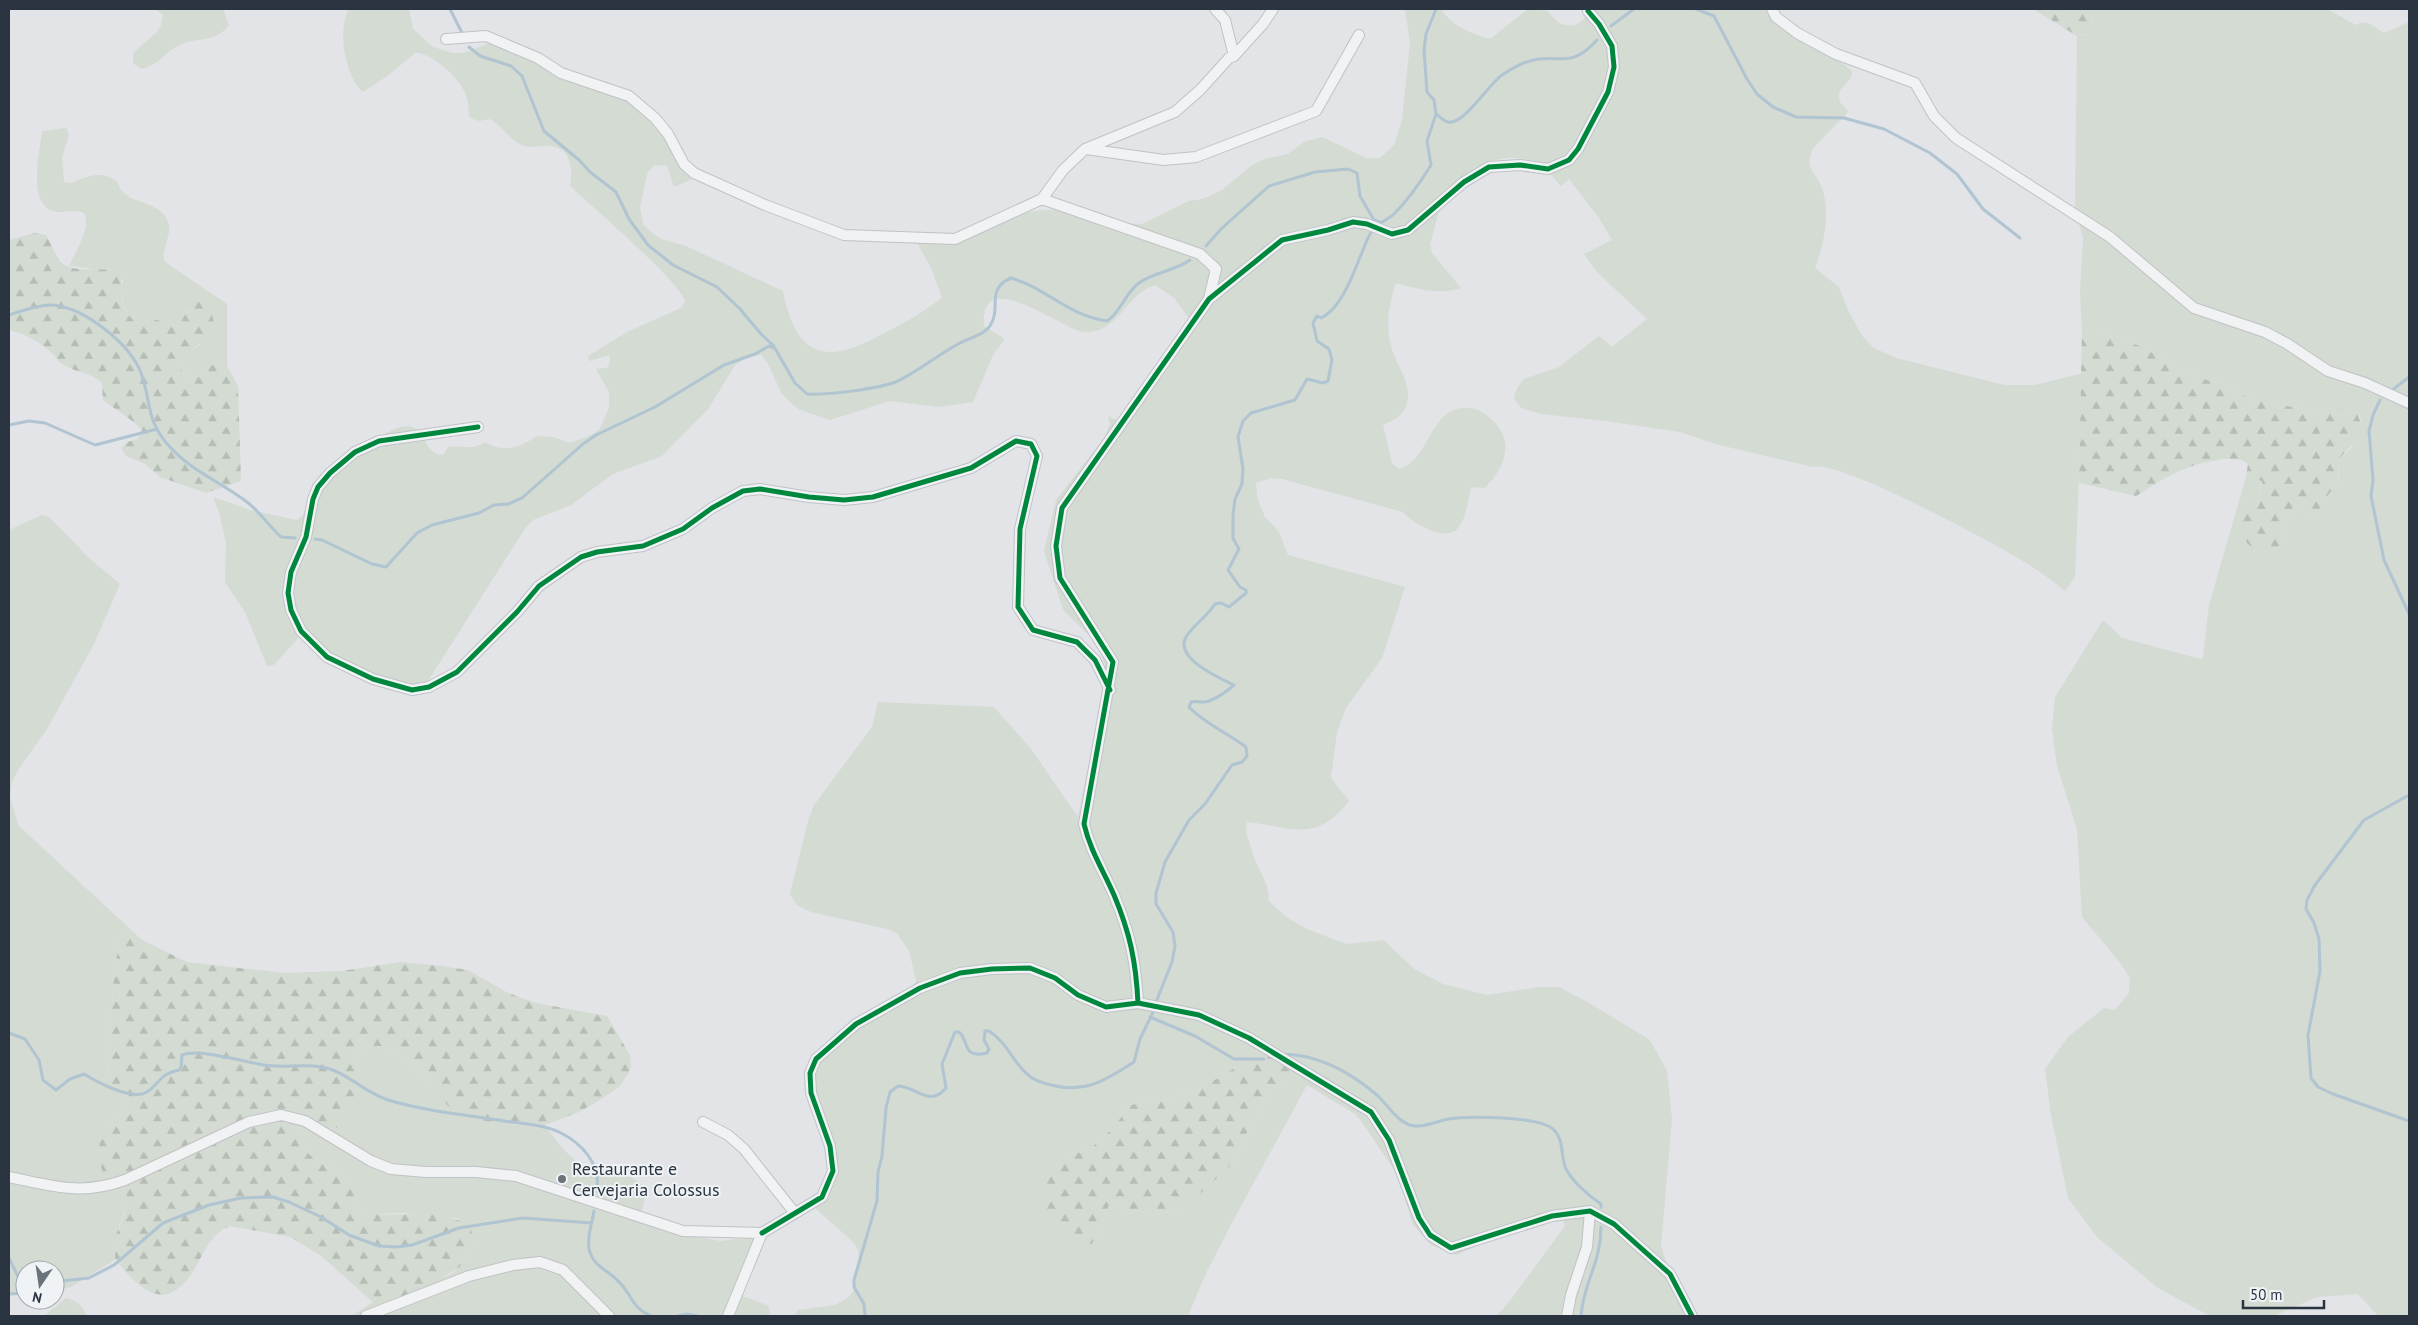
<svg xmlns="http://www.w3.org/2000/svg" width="2418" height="1325" font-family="'PT Sans',sans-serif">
<defs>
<pattern id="forest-firs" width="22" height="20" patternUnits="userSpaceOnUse" patternTransform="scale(1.25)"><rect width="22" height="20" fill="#d3dbd2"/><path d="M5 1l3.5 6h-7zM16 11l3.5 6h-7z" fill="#b5bdb5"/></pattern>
</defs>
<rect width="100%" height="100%" fill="#e2e4e7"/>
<path fill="#d3dbd2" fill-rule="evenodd" d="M155 9H223L229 25C214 44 199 36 180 45 165 51 159 66 141 69L133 63V53L156 33 161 25 163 15Z
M349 9H409L413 29 433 47 453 53H464L493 42 603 89 641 98V101L664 120 696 177 674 187 667 166 654 165 647 174 640 207 643 224 651 232 661 239 686 246 783 291C796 359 827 365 883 334 904 323 923 312 942 298L931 268 915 239 975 235 992 229 1025 212 1059 209 1116 223 1142 224 1189 201 1203 199 1222 190 1252 165 1265 159 1288 154 1304 142 1322 137 1366 158H1380L1394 145 1402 120 1410 43 1405 9H1442C1449 25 1473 34 1490 39L1528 9 1547 11 1560 24 1575 26 1590 14 1594 9H1773L1852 71C1853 83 1837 86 1839 99 1840 105 1846 106 1848 112L1813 148C1803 171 1818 173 1823 191 1830 216 1824 244 1815 268L1839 287 1849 312 1863 337 1874 348 1896 358 2004 385H2035L2083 373 2075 577 2065 591C2055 583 2045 575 2034 568 2004 548 1842 460 1813 467L1715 444 1680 432 1606 421 1541 414 1521 408 1514 398 1517 388 1524 379 1559 367 1599 336 1612 347 1647 319 1597 272 1584 254 1612 240 1599 218 1569 179 1561 186C1554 179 1547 168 1538 164 1507 149 1467 164 1447 193 1438 207 1435 228 1430 244L1432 253 1461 288C1441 295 1416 289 1396 283 1389 304 1386 321 1390 343 1395 366 1419 390 1402 413 1399 418 1388 422 1383 425L1392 463 1399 469C1429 461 1429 411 1463 408 1473 407 1484 412 1491 419 1516 441 1505 467 1485 488L1471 487C1468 500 1467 517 1458 528 1446 543 1412 523 1403 512L1282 479 1271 478 1256 483 1257 497 1265 517 1279 532 1288 555 1405 587 1382 658 1346 708 1337 732 1331 778 1349 801C1314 844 1294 827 1247 822L1246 832 1255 860 1267 886 1269 901 1286 917 1307 929 1346 944 1384 940 1414 969 1443 984 1487 995 1540 987H1559L1589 1003 1650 1040 1667 1071 1672 1119 1661 1246 1666 1262 1693 1316H1496L1509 1302 1565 1226 1564 1221 1557 1218 1503 1235 1456 1255 1431 1245 1413 1225 1398 1176 1362 1122 1355 1114 1307 1085 1233 1221 1206 1273 1188 1316H794L798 1310 835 1305 849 1297 854 1290 859 1261 858 1250 853 1242 816 1209 829 1179 831 1163 812 1095 816 1068 828 1046 910 997 916 980 909 951 897 933 887 929 811 912 797 905 790 894 808 821 814 805 872 727 878 702 994 707 1031 749 1078 817 1103 693 1105 665 1097 643 1063 610 1044 551 1056 500 1104 438 1110 424 1108 416 1122 423 1188 327 1189 318 1174 298 1155 285C1126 294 1118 334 1084 332 1063 331 979 262 984 326L1005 339 993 355 973 402 938 407 890 401 830 420 798 409 782 394 767 362 761 355 749 356 735 365 709 408 662 456 613 474 571 505 533 520 526 527 426 684 401 691 366 679 303 636 299 637 274 665 267 666 245 612 225 582 226 543 219 512 213 497 251 510 297 520 302 516C307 507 312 495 319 486 330 472 390 424 407 426 426 428 423 450 439 455L444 454 448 447C464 444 468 452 485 442 501 453 522 448 536 436L553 437 570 443 589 436 599 430 609 408V392L596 369 606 368 609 366 610 355 589 361 588 356 627 332 681 308 685 302C685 286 587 202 570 186 573 169 572 148 550 146 539 145 530 150 520 144 508 138 502 126 490 119L479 121 470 118C468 109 469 100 464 91 458 77 430 51 415 53L386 77 363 92C345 76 337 30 349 9ZM1258 1048 1297 1075 1270 1089 1229 1167 1178 1209 1154 1214 1109 1205 1092 1244 1066 1155 1088 1151 1111 1130 1131 1105 1191 1094 1243 1063Z
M2092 9H2327L2356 25C2368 18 2373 27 2384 33L2409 22V1316H2378L2358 1294 2317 1297 2274 1316H2210L2158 1288 2097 1237 2068 1198 2051 1115 2045 1069 2068 1037 2104 1008 2115 1010 2129 993 2130 978 2121 964 2082 917 2077 829 2057 766 2052 728 2055 697 2103 620 2122 638 2201 659 2203 657 2209 605 2246 477 2262 481 2259 494 2253 499 2281 545 2287 515 2297 511 2317 513C2322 508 2324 500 2328 495 2341 481 2339 480 2338 461L2352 447 2361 419 2355 410 2336 408 2316 411 2256 401 2228 387 2182 372 2143 347 2114 337 2082 332 2080 292 2083 238 2075 207 2077 36 2084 35 2092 20Z
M66 128 69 135 62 158 64 182 71 183C87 176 100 170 117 181 123 205 151 198 165 216 177 231 159 248 165 262L227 304V366L216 363 207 368 201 376 191 378 183 373 179 364 183 355 200 345 187 308 184 318 178 326 157 320 137 323C122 310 120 299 123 280L87 268 69 266C75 252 92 227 84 213 73 209 63 214 53 211 27 203 40 151 42 131Z
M42 515 49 517 90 559 120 584 93 646 47 729 18 770 12 782 10 797 18 825 128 927 120 940 114 971 108 1077 117 1091 128 1093C132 1106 118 1116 109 1124L122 1186 127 1191C129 1208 120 1219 117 1234 115 1242 116 1251 115 1259L113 1261 71 1287 55 1289V1270H25V1292L9 1293V530Z
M380 1046 397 1053 418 1069 449 1106 515 1125H545C556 1141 573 1163 592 1171 597 1173 605 1172 611 1173 645 1177 649 1188 640 1219L674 1232 720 1241 765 1236 740 1295 769 1306 770 1316H352L373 1302 375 1304 418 1292 432 1281 451 1274 460 1267 473 1244 458 1218 404 1213 370 1214 360 1211C357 1200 353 1188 345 1180 327 1161 293 1158 301 1124L359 1082 357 1059 365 1047Z
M66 1298C77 1301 82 1305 87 1316H44Z"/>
<path fill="url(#forest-firs)" d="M2033 9H2092C2091 23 2094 33 2077 36Z
M35 233 46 235C52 244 54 256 62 263 76 274 101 267 117 271 130 291 110 300 137 323L157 320 178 326C185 318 186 309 194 301L204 303C233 339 190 341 179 364L183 373 191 378 201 376 207 368 216 363 227 366 238 386 241 481 206 493 160 477 145 464 126 456 121 448 128 442 137 439 142 430 135 423 103 400 102 383C91 372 77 373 64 365 59 363 57 358 53 354 40 342 26 334 9 330V240Z
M2082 332 2114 337 2143 347 2182 372 2228 387 2256 401 2316 411 2336 408 2355 410C2371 436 2351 443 2338 461 2338 480 2341 481 2328 495 2324 500 2322 508 2317 513L2297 511 2287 515 2281 545C2267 556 2246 551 2241 531 2239 524 2241 515 2243 507 2251 498 2263 495 2262 481L2246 477 2248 464C2237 451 2191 465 2177 472 2163 478 2150 488 2136 496L2079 483Z
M128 927 142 940 187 962 283 973 342 971 400 962 441 966 468 970 508 993 536 1003 607 1016 630 1055 631 1068 628 1074 619 1087 595 1103 579 1112 545 1125 490 1123 448 1106 418 1069 397 1053 380 1046 365 1047 357 1059 359 1082 346 1121 337 1128 301 1124C293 1158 327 1161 345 1180 354 1188 357 1200 360 1211 396 1221 437 1204 471 1227L473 1244 460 1267 399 1301 375 1304 320 1255 290 1237 230 1226C199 1238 201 1280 170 1293 149 1302 127 1273 115 1259L116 1235 125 1213 127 1191 122 1186 107 1183C100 1173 96 1140 103 1130 112 1119 133 1110 128 1093L111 1090 108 1077 114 971 120 940Z
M1258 1048 1282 1060 1297 1075 1270 1089 1229 1167 1203 1191 1178 1209 1154 1214 1109 1205 1092 1244 1061 1238 1044 1216 1045 1179 1066 1155 1088 1151 1111 1130 1131 1105 1191 1094 1243 1063Z"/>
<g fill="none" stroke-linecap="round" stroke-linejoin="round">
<path stroke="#b0c4d2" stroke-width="3" d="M450 9 463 35
M1696 9 1714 16 1747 79 1757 94 1773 107 1796 117 1844 118 1884 129 1930 153 1957 174 1983 209 2020 238
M1611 26 1634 9
M469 47 480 56 511 66 522 76 544 131 579 160 590 172 616 192 629 219 648 245 673 265 717 287 740 309 761 334 773 345 795 383 807 394C828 395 879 389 898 381 920 370 939 354 960 343 969 338 984 335 990 326 1002 308 985 289 1011 278 1046 288 1067 315 1107 321 1121 312 1125 293 1139 283 1154 272 1175 271 1190 260
M1436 114C1440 117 1444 121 1448 122 1464 125 1488 85 1502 75 1510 70 1520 63 1530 61 1560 53 1570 70 1597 40
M1206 246 1221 229 1269 186 1315 172 1348 169 1357 173 1360 196 1374 220 1380 222
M9 315C22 311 39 304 53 305 85 308 130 344 141 373 152 403 145 419 169 446 191 471 221 482 247 502 260 512 269 526 281 537L295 538
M2391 391 2409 377
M2380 400 2373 415 2369 431 2373 480 2371 496 2384 560 2409 614
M9 425 29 421 45 423 95 445 157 429
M315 539 322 540 372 564 386 567 417 533 432 525 479 513 494 505 508 504 522 498 583 444 596 435 655 407 724 365 755 354 769 346 774 348
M2409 795 2364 820 2315 885 2307 900 2306 909 2314 923 2319 939 2320 971 2308 1035 2311 1078 2318 1087 2333 1094 2409 1121
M1156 1002 1172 962 1175 946 1173 932 1156 904V893L1165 862 1189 820 1205 804 1232 765 1242 762 1247 756 1246 747C1228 733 1205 724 1189 707L1191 702C1196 701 1199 702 1204 702 1214 701 1227 691 1234 685 1219 678 1174 658 1186 637 1194 624 1207 617 1215 604L1221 603 1229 607 1246 593V590L1240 587 1228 570 1239 549 1233 538V515L1235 499 1242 484 1243 469 1238 437 1243 421 1251 413 1295 400 1307 379 1323 383 1328 381 1332 360 1329 349 1317 341 1313 323 1317 316 1321 318C1345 308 1358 258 1369 236 1374 224 1385 222 1394 214 1409 199 1420 183 1431 165L1427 141 1436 114 1434 100 1427 92 1424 50 1426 34 1436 9
M1150 1017 1195 1036 1234 1059H1264
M9 1033 25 1039 39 1060 43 1080 56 1090 70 1079 84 1074C97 1082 132 1101 147 1092 160 1083 161 1073 179 1070L181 1067 182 1055C200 1048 244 1062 264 1065 288 1069 312 1061 335 1071 354 1079 368 1094 388 1100 425 1111 466 1115 504 1121 522 1124 542 1124 559 1132 582 1143 601 1164 597 1191
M1281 1054C1318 1054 1350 1072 1377 1095 1388 1105 1399 1125 1415 1126 1425 1127 1438 1121 1448 1119 1468 1116 1539 1116 1553 1129 1565 1140 1560 1156 1566 1169 1572 1181 1589 1196 1601 1204V1207
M594 1211C592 1223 587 1236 589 1249 593 1266 606 1269 617 1280 632 1293 631 1308 651 1316
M9 1258 25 1291
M55 1286 61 1281 89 1278 114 1265 163 1223 209 1205 241 1198 273 1197 289 1202 321 1217 349 1235 379 1246 396 1247 412 1245 459 1228 523 1218 592 1223
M9 1294 25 1293
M678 1316 686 1314 698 1316
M865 1316 864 1304 854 1287V1280L877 1201 878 1172 882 1156 886 1108 890 1092 898 1086C918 1087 929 1108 946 1088L942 1064 955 1032H959C970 1041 961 1059 987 1053L989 1049 984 1040 985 1031H989C1009 1044 1011 1060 1027 1074 1033 1080 1042 1083 1051 1085 1086 1094 1105 1080 1134 1062L1140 1039 1154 1010
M1581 1316C1583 1284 1601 1263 1601 1227"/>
<defs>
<path id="minor" d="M1215 9 1225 20 1234 56
M1772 9 1776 17 1797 33 1836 54 1915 83 1934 116 1956 138 2110 237 2194 308 2265 332 2286 343 2328 371 2365 383 2409 403
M446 39 486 36 538 58 561 73 629 96 655 118 668 134 684 164 694 173 765 205 844 235 955 239 1042 199 1063 170 1085 149 1175 112 1200 90 1229 58 1234 56 1263 24 1273 9
M1086 149 1164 160 1196 157 1316 111 1359 35
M1042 199 1200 254 1216 269 1209 299
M478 427 379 441 355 452 330 473 318 487 313 499 306 537 291 572 288 593 291 610 301 631 327 657 373 679 412 690 429 687 457 672 517 612 539 586 581 557 597 552 643 546 683 529 712 508 743 491 760 489 809 497 844 500 873 497 971 468 1016 441 1031 444 1037 456 1020 529 1018 607 1033 630 1077 642 1095 660 1110 690
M1138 1003C1136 962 1130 933 1114 895 1103 870 1090 850 1084 824L1113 662 1060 578 1056 546 1062 508 1209 299 1282 240 1328 230 1353 222 1367 224 1392 234 1408 230 1464 182 1489 167 1520 165 1548 169 1569 160 1578 149 1608 92 1614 67 1612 46 1599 24 1588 11
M703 1122 728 1135 744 1149 794 1212
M9 1177C53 1186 80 1196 125 1180L249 1122 281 1115 305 1121 371 1161 391 1169 426 1172H476L516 1176 683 1231 762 1233 728 1316
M762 1233 822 1197 833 1171 830 1146 811 1093 810 1073 816 1059 856 1024 920 988 960 973 992 969 1030 968 1055 978 1078 995 1106 1007 1138 1003 1199 1015 1249 1038 1371 1112 1389 1140 1419 1218 1430 1235 1451 1248 1552 1216 1590 1211 1614 1224 1670 1274 1692 1316
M366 1316 469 1276 513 1265 540 1262 563 1270 609 1316
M1567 1316 1571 1295 1587 1247 1590 1211"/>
</defs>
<use href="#minor" stroke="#c0c2c5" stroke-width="12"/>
<use href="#minor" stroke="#f1f2f4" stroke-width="10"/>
<defs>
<path id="cycleway" d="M478 427 379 441 355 452 330 473 318 487 313 499 306 537 291 572 288 593 291 610 301 631 327 657 373 679 412 690 429 687 457 672 517 612 539 586 581 557 597 552 643 546 683 529 712 508 743 491 760 489 809 497 844 500 873 497 971 468 1016 441 1031 444 1037 456 1020 529 1018 607 1033 630 1077 642 1095 660 1110 690
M1138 1003C1136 962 1130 933 1114 895 1103 870 1090 850 1084 824L1113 662 1060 578 1056 546 1062 508 1209 299 1282 240 1328 230 1353 222 1367 224 1392 234 1408 230 1464 182 1489 167 1520 165 1548 169 1569 160 1578 149 1608 92 1614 67 1612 46 1599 24 1588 11
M762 1233 822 1197 833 1171 830 1146 811 1093 810 1073 816 1059 856 1024 920 988 960 973 992 969 1030 968 1055 978 1078 995 1106 1007 1138 1003 1199 1015 1249 1038 1371 1112 1389 1140 1419 1218 1430 1235 1451 1248 1552 1216 1590 1211 1614 1224 1670 1274 1692 1316"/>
</defs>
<use href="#cycleway" stroke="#f0f3f6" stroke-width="8"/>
<use href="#cycleway" stroke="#00873e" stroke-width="5"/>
</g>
<circle fill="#6a727a" stroke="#f0f3f6" stroke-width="2" cx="562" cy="1179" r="5"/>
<g text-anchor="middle" stroke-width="4" stroke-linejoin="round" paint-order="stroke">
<g font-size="18" fill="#293440" stroke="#f0f3f6" text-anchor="start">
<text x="572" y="1175">Restaurante e<tspan x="572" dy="21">Cervejaria Colossus</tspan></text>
</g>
</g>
<rect width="2418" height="1325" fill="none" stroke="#293440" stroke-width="20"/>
<g transform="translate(40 1285) rotate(193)"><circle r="24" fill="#f0f3f6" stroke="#a0a7ad"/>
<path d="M0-4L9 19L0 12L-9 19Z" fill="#6a727a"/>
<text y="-8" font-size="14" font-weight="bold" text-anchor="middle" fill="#293440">N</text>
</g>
<path d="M2243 1300v8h81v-8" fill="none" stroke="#293440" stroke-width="2.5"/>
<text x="2250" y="1300" font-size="15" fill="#293440" stroke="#f0f3f6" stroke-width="4" paint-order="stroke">50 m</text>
</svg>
